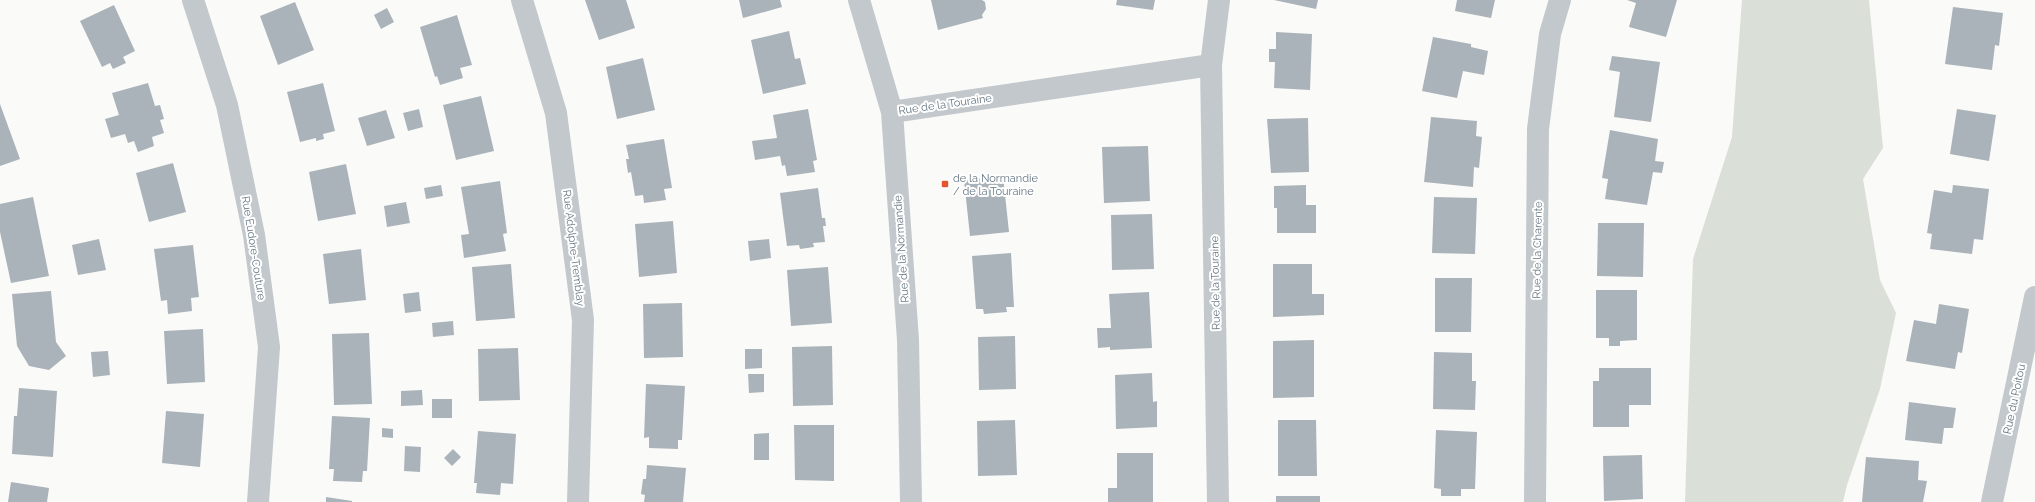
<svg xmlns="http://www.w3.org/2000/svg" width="2035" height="502" font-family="Raleway,sans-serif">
<rect width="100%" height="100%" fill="#fafaf8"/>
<path fill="#dadfd7" d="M1742 0H1869L1883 148 1863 179 1880 280 1896 313 1880 389 1847 485 1843 502H1685L1693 259 1732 137Z"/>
<path fill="#aab3b9" d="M585 0H626L635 28 599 40Z
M739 0H780L782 7 743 18Z
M931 0H982L985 2 986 9 982 15 983 18 938 30Z
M1117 0H1155L1153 10 1116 5Z
M1274 0H1318L1316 9Z
M1457 0H1495L1491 18 1455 11Z
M1627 0H1677L1666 37 1629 27 1636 3Z
M295 2 314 50 278 65 260 16Z
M114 5 135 51 123 57 126 63 113 69 110 63 102 67 80 21Z
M1953 7 2003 13 1999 46 1995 45 1992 70 1945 64Z
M387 8 394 22 381 29 374 15Z
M457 15 472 65 460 68 463 78 440 85 437 76 435 77 420 27Z
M789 31 795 59 800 58 806 84 763 94 751 40Z
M1276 32 1312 34 1310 90 1274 88 1275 62H1269V49H1276Z
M1433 37 1471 44V47L1488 51 1484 75 1463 71 1457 98 1422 91Z
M1612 56 1660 62 1651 122 1614 117 1620 72 1609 70Z
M643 58 655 110 617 119 606 67Z
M148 83 155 106 160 105 164 119 160 120 164 133 152 137 154 146 138 152 134 141 128 143 125 134 111 138 105 119 119 115 112 93Z
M323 83 335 131 323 134 324 139 316 141V138L300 142 287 92Z
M481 96 494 151 456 160 443 105Z
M0 104 20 159 0 166Z
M419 109 423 127 408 131 403 113Z
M808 109 817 160 813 161 815 172 787 176 785 165 782 166 780 156 755 160 752 141 777 138 773 115Z
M1957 109 1996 115 1989 161 1950 154Z
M386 110 395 138 367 146 358 118Z
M1431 117 1477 121 1476 136 1482 137 1479 168 1474 167 1473 187 1424 182Z
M1308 118 1309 172 1271 173 1267 119Z
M1610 130 1658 139 1655 161 1664 162 1662 173 1653 172 1647 205 1605 199 1608 179 1602 178Z
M664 139 672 188 664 189 666 200 644 203 643 195 635 196 631 172 628 173 626 159H629L626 145Z
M1148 146 1150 201 1104 203 1102 147Z
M173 163 186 212 149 222 136 173Z
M346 164 356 214 318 221 309 172Z
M1003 176 1009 232 970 236 964 180Z
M500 181 507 233 503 234 506 251 464 258 461 235 469 234 461 187Z
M441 185 443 196 426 199 424 188Z
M1306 185V205H1316V233H1277V208H1274V186Z
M1953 185 1989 189 1983 240 1974 239 1972 254 1930 249 1932 234 1927 233 1934 190 1952 193Z
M818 188 822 218H825L826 226H823L825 242 813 243 814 247 800 249 799 245 787 246 780 193Z
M33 197 49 276 11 283 0 232V204Z
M1434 197 1477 198 1475 254 1432 253Z
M406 202 410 223 387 227 384 206Z
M1152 214 1154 269 1112 270 1111 215Z
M673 221 677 273 639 277 635 224Z
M1598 223H1644L1643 277 1597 276Z
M99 239 106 270 78 275 72 245Z
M769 239 771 258 750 261 748 241Z
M193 245 199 297 191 298 192 311 168 314 167 300 161 301 154 249Z
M361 249 366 300 329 304 323 254Z
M1011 253 1014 307H1006L1007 312 984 314 983 309H976L972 256Z
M511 264 515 318 476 321 472 267Z
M1273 264H1312V294H1324V315L1273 317Z
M828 267 832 323 791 326 787 270Z
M1435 278H1472L1471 332H1435Z
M1596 290H1637V340L1620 341V346H1609V338H1596Z
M51 291 56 342 66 356 49 370 29 366 17 346 12 294Z
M419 292 421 311 405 313 403 294Z
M1149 292 1152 348 1110 350V347L1098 348 1097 328H1111L1109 294Z
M682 303 683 357 644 358 643 304Z
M1939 304 1969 309 1962 353 1958 352 1955 369 1906 361 1914 320 1936 324Z
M453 321 454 335 433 337 432 323Z
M203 329 205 382 167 384 164 331Z
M369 333 372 404 334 405 332 334Z
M1015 336 1016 389 979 390 978 337Z
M1314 340V397L1273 398V341Z
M832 346 833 405 793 406 792 347Z
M518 348 520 400 479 401 478 349Z
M745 349H762V368L745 369Z
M108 351 110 375 93 377 91 352Z
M1434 352 1472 353V381H1476L1475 410 1433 409Z
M1599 368H1651V405H1629V427H1593V381H1599Z
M1152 373 1153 402 1157 401V427L1116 429 1115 375Z
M748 374H764V392L749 393Z
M646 384 685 386 682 440H678V449L649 448V437L644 438Z
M19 388 57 391 53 457 12 454 14 416H17Z
M422 390 423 405 401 406V391Z
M432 399H452V418H432Z
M1909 402 1956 408 1953 428H1944L1942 444 1905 440Z
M166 411 204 414 200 467 162 463Z
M332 416 370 418 367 471H363L362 482 333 481 334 469H329Z
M1015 420 1017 475 978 476 977 421Z
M1278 420H1316L1317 476H1278Z
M794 425H834V481L795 480Z
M382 428 393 429V438L382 437Z
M1436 430 1477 432 1475 489H1461V496H1441V489L1434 488Z
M478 431 516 434 513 484 501 483 500 495 476 493 477 483H474Z
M769 433V460H754V434Z
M405 446 421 447 420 472 404 471Z
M453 449 461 457 452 466 444 458Z
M1117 453H1153V502H1108V488H1117Z
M1642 455 1643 499 1604 501 1603 456Z
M1866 457 1919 461 1918 480 1927 481 1923 502H1862Z
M647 465 686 468 683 502H644L645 495 641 494 643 479H646Z
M11 482 49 488 47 502H8Z
M1276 496H1320V502H1276Z
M326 497 352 501V502H326Z"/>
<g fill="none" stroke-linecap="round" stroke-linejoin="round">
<path stroke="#c3c8cc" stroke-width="22" d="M193 0 227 105 254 235 269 347 258 502
M522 0 556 113 583 320 578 502
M859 0 892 112 908 340 911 502
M892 112 1211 65
M1218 502 1211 65 1219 0
M1535 502 1538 129 1550 34 1560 0
M1992 502 2035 297"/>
</g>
<rect fill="#e4572e" stroke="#fff" stroke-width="1.5" x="941" y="180" width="8" height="8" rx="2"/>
<g text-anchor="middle" stroke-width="4" stroke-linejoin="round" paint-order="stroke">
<g font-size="11" fill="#657683" stroke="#fff">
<text transform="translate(945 104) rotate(-8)" y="4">Rue de la Touraine</text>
<text transform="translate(254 248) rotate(81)" y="4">Rue Eudore-Couture</text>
<text transform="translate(574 248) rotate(83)" y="4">Rue Adolphe-Tremblay</text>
<text transform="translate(901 249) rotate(-94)" y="4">Rue de la Normandie</text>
<text transform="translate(1537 250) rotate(-89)" y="4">Rue de la Charente</text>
<text transform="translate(1215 283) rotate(-91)" y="4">Rue de la Touraine</text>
<text transform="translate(2014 399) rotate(-78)" y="4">Rue du Poitou</text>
</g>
<g font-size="11" fill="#657683" stroke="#fff" text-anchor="start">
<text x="953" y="182">de la Normandie<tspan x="953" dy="13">/ de la Touraine</tspan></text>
</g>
</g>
</svg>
